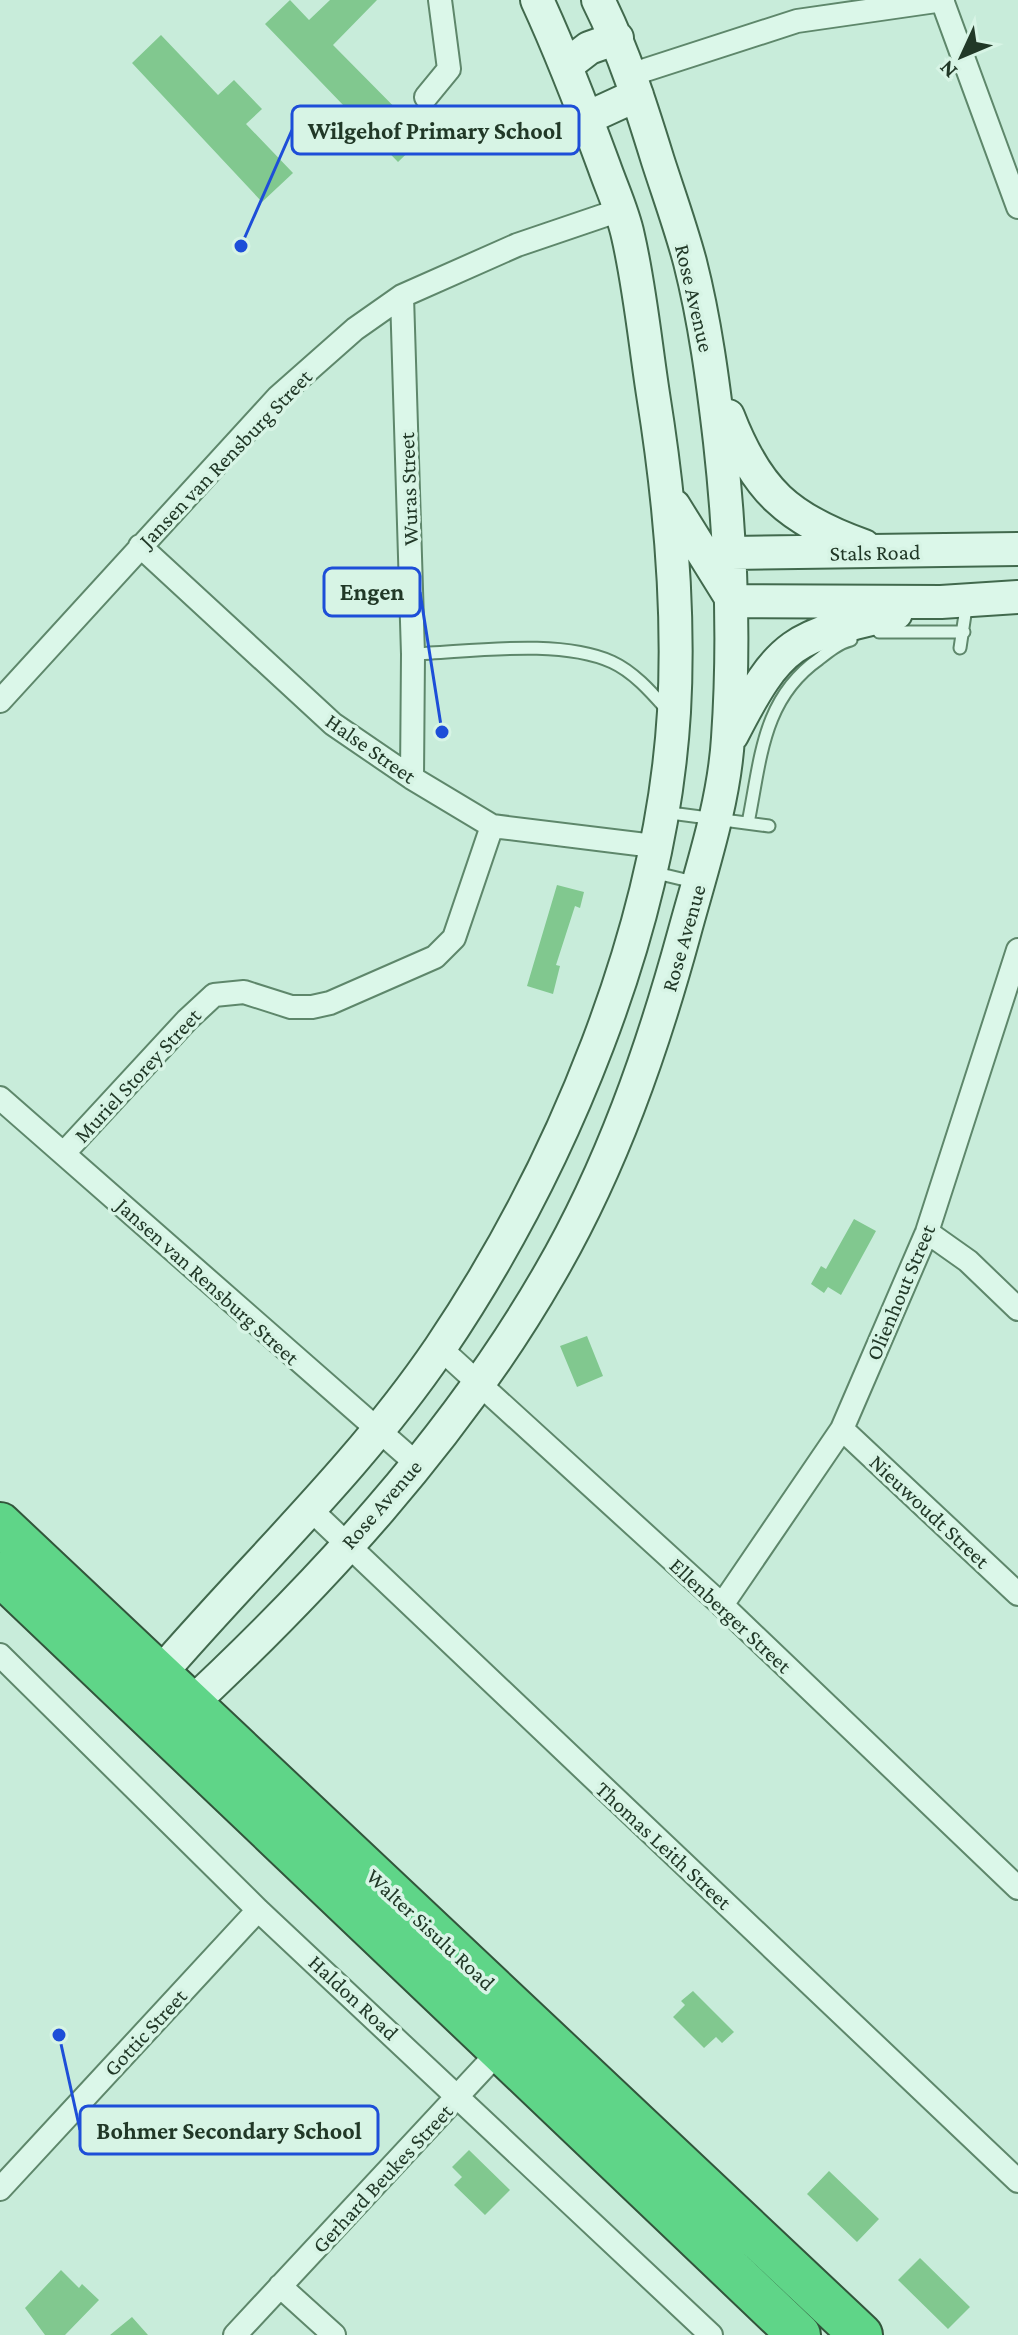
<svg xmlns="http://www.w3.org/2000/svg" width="1018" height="2335" font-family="'Crimson Pro',serif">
<rect width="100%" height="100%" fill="#c8ecda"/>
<path fill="#81c88f" d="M290 0 309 20 330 0H377L333 45 424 137 398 162 265 24Z
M161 35 218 95 234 80 262 109 246 124 293 173 262 202 132 63Z
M557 885 584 892 580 908 575 906 556 965 560 966 553 994 527 986Z
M854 1219 876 1231 841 1295 828 1287 824 1293 811 1284 821 1266 826 1269Z
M587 1336 603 1376 577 1387 560 1346Z
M693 1991 734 2032 722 2043 716 2037 704 2048 673 2017 685 2005 681 2001Z
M469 2150 510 2190 485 2215 454 2185 462 2177 452 2167Z
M829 2171 879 2219 857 2242 807 2194Z
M920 2258 970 2307 948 2329 898 2280Z
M61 2270 79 2288 82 2284 99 2300 65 2335H45L25 2308Z
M132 2317 148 2335H110Z"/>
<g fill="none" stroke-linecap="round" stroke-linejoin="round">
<defs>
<path id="lane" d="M879 632H964
M960 648 967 601
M413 654C470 652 559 638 612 662 634 672 652 693 668 711
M663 812 769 826
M748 823C761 759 762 699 819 659 829 651 839 643 851 640
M652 872 698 883"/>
<path id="street" d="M942 0 1018 207
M630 75 797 21 943 0
M426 97 449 69 440 0
M402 296 413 654 412 778
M140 546 333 724 412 778 492 826 654 846
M0 701 278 397 355 329 402 296 517 245 620 210
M0 1098 417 1464
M64 1153 187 1020 214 995 244 992 291 1007H312L330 1003 435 957 454 938 492 826
M927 1232 968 1261 1018 1309
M440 1348 722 1605 1018 1888
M842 1429 1018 1594
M310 1509 1018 2181
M722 1605 842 1429 927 1232 1018 950
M0 1655 258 1910 711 2335
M0 2189 258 1910
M280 2286 334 2335
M235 2335 504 2046"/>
<path id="secondary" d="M567 65 589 48 617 38
M587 118 637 95
M728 416C757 491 788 519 864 546
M674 506 733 601
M732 553 1018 549
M733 601 941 602 1018 597
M732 735C781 639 794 637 896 613
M146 1690C243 1575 355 1473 440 1348 561 1169 661 930 674 712 680 605 670 500 653 394 645 342 640 288 628 236 623 212 612 189 604 166 583 109 562 54 537 0
M175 1719C317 1588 454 1440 550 1273 611 1168 652 1051 684 934 701 871 724 804 728 738 735 638 731 541 720 442 713 382 705 321 690 262 681 228 669 195 658 161 641 106 624 52 598 0"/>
<path id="highway" d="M0 1524 861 2335
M0 1574 799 2335"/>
</defs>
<use href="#lane" stroke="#5e876b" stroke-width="15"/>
<use href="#street" stroke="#5e876b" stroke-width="26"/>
<use href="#secondary" stroke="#41694d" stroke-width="36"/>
<use href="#highway" stroke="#32553b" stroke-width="46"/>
<use href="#lane" stroke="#dbf7e9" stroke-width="11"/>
<use href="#street" stroke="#dbf7e9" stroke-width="22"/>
<use href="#secondary" stroke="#dbf7e9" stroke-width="32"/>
<use href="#highway" stroke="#5fd588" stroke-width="42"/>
</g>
<g text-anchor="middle" stroke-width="7" stroke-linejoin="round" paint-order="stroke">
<g font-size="22" fill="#213827" stroke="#d7f4e5">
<text transform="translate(695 298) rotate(77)" y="8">Rose Avenue</text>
<text transform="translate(225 458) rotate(-46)" y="8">Jansen van Rensburg Street</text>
<text transform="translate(408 489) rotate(-92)" y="8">Wuras Street</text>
<text transform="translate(875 552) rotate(-1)" y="8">Stals Road</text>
<text transform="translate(371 748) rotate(35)" y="8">Halse Street</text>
<text transform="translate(683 938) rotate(-74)" y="8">Rose Avenue</text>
<text transform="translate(137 1075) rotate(-47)" y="8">Muriel Storey Street</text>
<text transform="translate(208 1281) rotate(42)" y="8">Jansen van Rensburg Street</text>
<text transform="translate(900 1292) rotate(-67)" y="8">Olienhout Street</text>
<text transform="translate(381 1504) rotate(-49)" y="8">Rose Avenue</text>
<text transform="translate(930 1511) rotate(43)" y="8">Nieuwoudt Street</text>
<text transform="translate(731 1615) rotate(43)" y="8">Ellenberger Street</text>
<text transform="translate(664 1845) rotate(43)" y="8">Thomas Leith Street</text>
<text transform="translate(431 1929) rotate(43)" y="8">Walter Sisulu Road</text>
<text transform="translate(354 1997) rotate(43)" y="8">Haldon Road</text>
<text transform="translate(145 2032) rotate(-47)" y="8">Gottic Street</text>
<text transform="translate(382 2178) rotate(-47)" y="8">Gerhard Beukes Street</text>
</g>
</g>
<path fill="none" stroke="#1d4ed8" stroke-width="3" d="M241 246L292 130M442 732L420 592M59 2035L80 2130"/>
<g fill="#1d4ed8" stroke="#d7f4e5" stroke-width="3">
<circle cx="241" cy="246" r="8"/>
<circle cx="442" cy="732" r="8"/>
<circle cx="59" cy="2035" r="8"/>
</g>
<g fill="#d7f4e5" stroke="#1d4ed8" stroke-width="3">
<rect x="292" y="106" width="287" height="48" rx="8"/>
<rect x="324" y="568" width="96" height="48" rx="8"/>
<rect x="80" y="2106" width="298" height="48" rx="8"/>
</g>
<g font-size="24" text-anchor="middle" font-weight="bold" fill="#213827">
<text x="435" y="139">Wilgehof Primary School</text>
<text x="372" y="600">Engen</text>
<text x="229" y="2139">Bohmer Secondary School</text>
</g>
<g transform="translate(962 56) rotate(226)" stroke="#d7f4e5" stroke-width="6" paint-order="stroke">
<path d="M0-6L14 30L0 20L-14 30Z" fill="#213827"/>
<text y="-12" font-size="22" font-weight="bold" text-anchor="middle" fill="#213827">N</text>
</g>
</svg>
